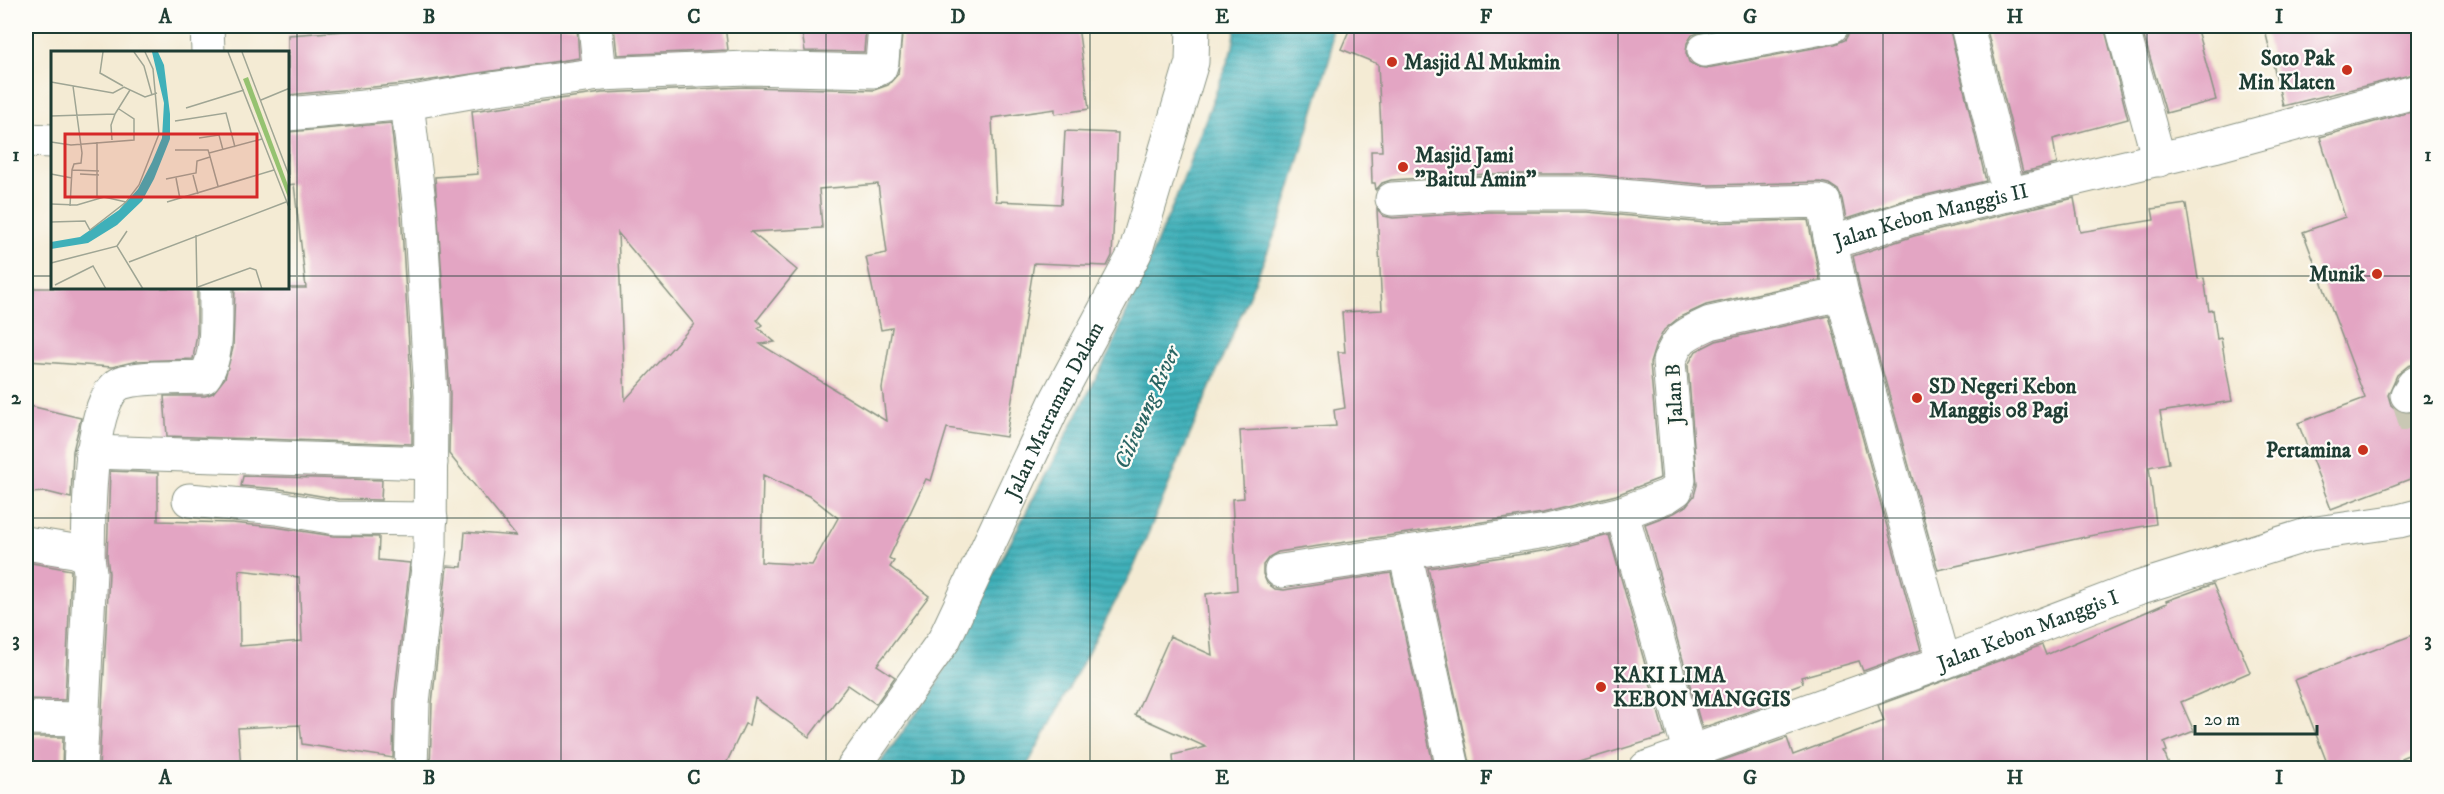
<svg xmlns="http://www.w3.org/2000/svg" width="2444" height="794" font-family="'IM FELL DW Pica',serif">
<defs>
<pattern id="water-rules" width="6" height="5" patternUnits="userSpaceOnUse" patternTransform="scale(1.5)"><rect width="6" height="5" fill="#3fb0b9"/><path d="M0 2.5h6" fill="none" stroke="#349097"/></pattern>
</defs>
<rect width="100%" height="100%" fill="#fdfcf7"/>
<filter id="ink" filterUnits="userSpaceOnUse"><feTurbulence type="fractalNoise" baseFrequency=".0167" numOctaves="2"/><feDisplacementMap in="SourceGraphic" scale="12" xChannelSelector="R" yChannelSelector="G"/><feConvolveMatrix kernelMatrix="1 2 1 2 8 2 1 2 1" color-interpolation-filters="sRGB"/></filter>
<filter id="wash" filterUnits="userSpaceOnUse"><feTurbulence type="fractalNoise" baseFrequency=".008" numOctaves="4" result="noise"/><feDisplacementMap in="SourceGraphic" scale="24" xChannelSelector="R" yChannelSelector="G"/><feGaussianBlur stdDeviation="1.35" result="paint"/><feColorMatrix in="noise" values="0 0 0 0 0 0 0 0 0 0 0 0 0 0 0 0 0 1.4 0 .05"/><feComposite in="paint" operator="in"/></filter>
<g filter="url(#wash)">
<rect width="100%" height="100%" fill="#f4ebd4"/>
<path fill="url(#water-rules)" stroke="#2f7676" stroke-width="1.5" d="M1236 26H1331V54L1281 220 1134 567 1026 768H876L933 691 1110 351 1175 200 1233 47Z"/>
<g id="blocks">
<path fill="#e3a5c3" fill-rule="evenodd" d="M416 26H577L579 58 405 84 288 95V35Z
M614 26H725L728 50 617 55Z
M801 26H866L864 52 805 51Z
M903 26H1078L1089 109 1055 114V109L992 118 996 201 1061 204 1065 131 1118 133 1112 256 1107 266 1034 263 1006 437 947 428 931 481 926 479 889 558 894 561 890 567 929 596 877 665 895 677 876 704 848 685 809 737 755 698 749 725 745 724 724 768H430L432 704 447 566 462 567 465 532 516 536 449 454 450 394 435 177 478 174 472 111 602 93 746 87 874 90 888 85 898 74ZM878 184 887 253 866 257 881 330 892 328 882 388 886 421 760 344 775 342 758 328 762 325 757 320 797 270 751 232 822 228 819 189ZM618 233 694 324 625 400ZM763 475 811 497 838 518 812 565 761 562Z
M1351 26H1402L1411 30H1460V33L1543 29 1542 26H1733L1700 32 1692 35 1687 43 1686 53 1689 62 1697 67 1707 68 1835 44 1845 40 1849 33 1850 26H1949L1986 181 1905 200 1846 219 1842 199 1838 190 1829 184 1820 182 1709 185 1590 174H1488L1391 180 1382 183 1376 190 1375 183H1372L1371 151H1382L1378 64 1341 49Z
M1986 26H2104L2128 119 2053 139 2057 164 2023 172Z
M2141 26H2196L2216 100 2166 113Z
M2264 26H2418V73L2283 106Z
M2418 110V363L2408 366 2397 375 2388 395 2391 405 2398 411 2407 414 2418 409V476L2331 509 2298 423 2365 398 2303 232 2345 217 2320 137Z
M391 123 401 212 412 395V444L167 436 164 396H205L213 393 225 378 233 348 235 288H306L294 184 288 185V132Z
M2074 198 2080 232 2154 220 2152 209 2186 204 2198 279 2204 278 2209 311 2213 310 2217 339 2221 338 2232 401 2160 412 2169 463 2149 467 2156 524 2089 536 1938 570 1860 290 1853 256 1914 236Z
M1377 209 1384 216 1393 218 1489 212H1587L1706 223 1808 220 1820 280 1706 305 1680 317 1664 330 1655 347 1650 363 1660 478 1658 479 1616 495 1543 513 1278 552 1269 557 1263 565V574L1267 583 1275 589 1284 590 1391 573 1434 768H1174L1173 755 1206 747 1135 715 1170 636 1212 655 1206 594 1237 590 1232 499 1244 498 1240 431 1336 426 1334 410 1345 408 1338 352H1345L1342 312 1382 310Z
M34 288H197V333L193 359 137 361 112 367 28 361Z
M1829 316 1921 650 1863 671 1859 661 1801 677 1803 683 1773 694 1776 702 1702 728 1645 524 1674 513 1686 506 1694 496 1697 485 1688 365 1696 351 1716 341Z
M26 405 81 418 73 451 71 498 47 492 26 493Z
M110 471 158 473V521L232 523 275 527 333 536 379 537 378 560 410 563 394 701 393 758 302 744 300 725 238 728 241 768H99L109 573 107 556ZM239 570 299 577 302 641 240 646Z
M243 476 382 480 381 500 338 499 280 489 241 486Z
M1609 535 1665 736 1559 768H1471L1428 568 1550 550Z
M26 562 71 570 65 700 26 699V638L32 608 26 607Z
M2213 584 2250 672 2181 702 2194 731 2164 743 2167 751 2164 752 2170 768H1707L1706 766 1787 738 1793 755 1884 721 1878 705 2042 645 2046 655 2167 603 2166 601Z
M2418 633V751L2401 758 2405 768H2329L2295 680Z
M26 737H63L62 768H26Z"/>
</g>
</g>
<g filter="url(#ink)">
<use href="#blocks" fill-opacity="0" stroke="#8a9484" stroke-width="1.5"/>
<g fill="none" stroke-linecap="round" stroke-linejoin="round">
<path stroke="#c9c8b4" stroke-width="33" stroke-dasharray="33 16" stroke-linecap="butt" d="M2407 395 2418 432"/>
<defs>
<g id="minor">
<path d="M207 26 208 52"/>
<path d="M595 26 600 74"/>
<path d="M1967 26 2009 195"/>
<path d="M2122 26 2159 160"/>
<path d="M1704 50 1832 26"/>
<path d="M407 103 420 210 431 395 430 549 413 703 411 768"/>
<path d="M288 114 407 103 476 91 600 74 746 68 874 71 880 68 882 62 885 26"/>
<path d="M26 140 52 141"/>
<path d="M1392 199 1488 193H1588L1708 204 1820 201 1824 202 1831 243"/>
<path d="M2407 395 2413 385 2418 382"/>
<path d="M92 452 431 463"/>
<path d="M189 500 277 508 336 518 431 519"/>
<path d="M1622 513 1690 754"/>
<path d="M26 543 74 551 88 557"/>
<path d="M1405 552 1453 768"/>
<path d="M1281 571 1547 531 1622 513 1667 496 1676 490 1679 480 1669 362C1678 336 1686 334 1710 323L1842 294"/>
<path id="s1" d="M1944 662 1842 294 1831 243 1909 218 2214 146 2418 91"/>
<path d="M26 718 81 719"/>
<path d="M80 768 90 572 88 557C89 523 87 398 121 383 138 376 184 378 204 377 220 357 215 313 216 288"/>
<path id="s2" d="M853 768 944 640 1056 401 1135 253 1192 62 1193 26"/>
<path id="s3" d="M1646 768 1944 662 2138 588 2310 534 2399 521 2418 516"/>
</g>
</defs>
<use href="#minor" stroke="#8a9484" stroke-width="35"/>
<use href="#minor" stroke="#fff" stroke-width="33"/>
</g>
</g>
<path fill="none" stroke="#1f3d34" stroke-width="1.5" stroke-opacity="0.55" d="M297 26V768M561 26V768M826 26V768M1090 26V768M1354 26V768M1618 26V768M1883 26V768M2147 26V768M26 276H52M288 276H2418M26 518H2418"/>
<g fill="#c8321e" stroke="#fdfcf7" stroke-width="2">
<circle cx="1392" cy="62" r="6"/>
<circle cx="2347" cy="70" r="6"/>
<circle cx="1403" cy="167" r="6"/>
<circle cx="2377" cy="274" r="6"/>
<circle cx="1917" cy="398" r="6"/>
<circle cx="2363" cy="450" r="6"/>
<circle cx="1601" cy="687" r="6"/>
</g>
<g text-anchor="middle" stroke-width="4.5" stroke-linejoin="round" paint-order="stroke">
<g font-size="21" font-weight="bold" fill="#1f3d34" stroke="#fdfcf7" text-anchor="start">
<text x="2335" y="65" text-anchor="end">Soto Pak<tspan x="2335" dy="24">Min Klaten</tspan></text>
<text x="1404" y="69">Masjid Al Mukmin</text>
<text x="1415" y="162">Masjid Jami<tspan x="1415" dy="24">"Baitul Amin"</tspan></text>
<text x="2365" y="281" text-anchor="end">Munik</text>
<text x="1929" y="393">SD Negeri Kebon<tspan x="1929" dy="24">Manggis 08 Pagi</tspan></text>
<text x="2351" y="457" text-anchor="end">Pertamina</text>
<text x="1613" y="682">KAKI LIMA<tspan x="1613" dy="24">KEBON MANGGIS</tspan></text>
</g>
<g font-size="21" fill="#1f3d34" stroke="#fdfcf7">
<text dy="7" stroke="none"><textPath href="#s1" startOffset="538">Jalan Kebon Manggis II</textPath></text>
<text transform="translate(1674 394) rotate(-93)" y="7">Jalan B</text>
<text dy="7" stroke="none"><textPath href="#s2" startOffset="412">Jalan Matraman Dalam</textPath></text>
<text dy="7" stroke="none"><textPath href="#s3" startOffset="406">Jalan Kebon Manggis I</textPath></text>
</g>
<g font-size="22" font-style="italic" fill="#2a6563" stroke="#fdfcf7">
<text transform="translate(1146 407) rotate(-66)" y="8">Ciliwung River</text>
</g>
</g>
<g transform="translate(51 51)">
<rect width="238" height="238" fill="#f4ebd4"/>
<path d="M197 26 238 137V149L192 28Z" fill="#95c270"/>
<path d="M101 1H107L113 14 119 63V88L103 128 91 150 66 174 37 192 0 198V191L29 186 68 159 87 138 101 111 111 87 113 52Z" fill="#3fb0b9"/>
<path fill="none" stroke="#9fa594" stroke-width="1.5" d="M52 1 49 22 72 35M83 1 93 15 101 44M177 1 239 159M191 1 239 127M0 31 62 42 73 36 94 46 106 42M210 49 239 37M135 57 193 39M0 65 64 63 79 39M124 70 175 62 184 96M148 87 168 84 172 99M61 89 60 74 64 63M0 91 20 94 83 89V68L68 58M46 91V147M124 99H157L158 102M21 119 48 120M0 123 21 127M29 123 48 124M142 124 147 143M125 127 129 148M115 128 145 122 146 110 159 106M167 135 158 102 211 88M116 151 223 119M0 153 26 154 53 146 75 151M19 155 21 119 23 113 30 112 31 102 22 35M0 171 34 170 39 179 75 151 88 134 108 83 102 18 94 1M145 184 146 238M66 195 76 180M78 211 235 151M0 212 66 195 92 238M4 234 42 215 55 238M147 236 199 217 205 219 211 238"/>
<path fill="#d62828" fill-opacity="0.15" stroke="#d62828" stroke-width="3" d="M14 83H206V146H14Z"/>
<rect width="238" height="238" fill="none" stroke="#1f3d34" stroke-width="3"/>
</g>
<rect width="2444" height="794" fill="none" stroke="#fdfcf7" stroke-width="66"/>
<path d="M2195 725v9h122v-9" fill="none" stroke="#1f3d34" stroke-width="3"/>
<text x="2204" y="725" font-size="18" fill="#1f3d34" stroke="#fdfcf7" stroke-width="4.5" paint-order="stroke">20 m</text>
<rect x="33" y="33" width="2378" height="728" fill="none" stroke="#1f3d34" stroke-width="2"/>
<g font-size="20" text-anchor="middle" font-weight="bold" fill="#1f3d34">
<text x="165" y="23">A</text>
<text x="429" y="23">B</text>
<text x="694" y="23">C</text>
<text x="958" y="23">D</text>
<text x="1222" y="23">E</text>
<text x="1486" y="23">F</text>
<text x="1750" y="23">G</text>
<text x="2015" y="23">H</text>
<text x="2279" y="23">I</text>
<text x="16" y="161">1</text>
<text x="2428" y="161">1</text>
<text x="16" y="404">2</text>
<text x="2428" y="404">2</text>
<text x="16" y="646">3</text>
<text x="2428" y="646">3</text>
<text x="165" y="784">A</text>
<text x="429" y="784">B</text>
<text x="694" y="784">C</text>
<text x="958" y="784">D</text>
<text x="1222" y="784">E</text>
<text x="1486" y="784">F</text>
<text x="1750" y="784">G</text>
<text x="2015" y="784">H</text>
<text x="2279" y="784">I</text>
</g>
</svg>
